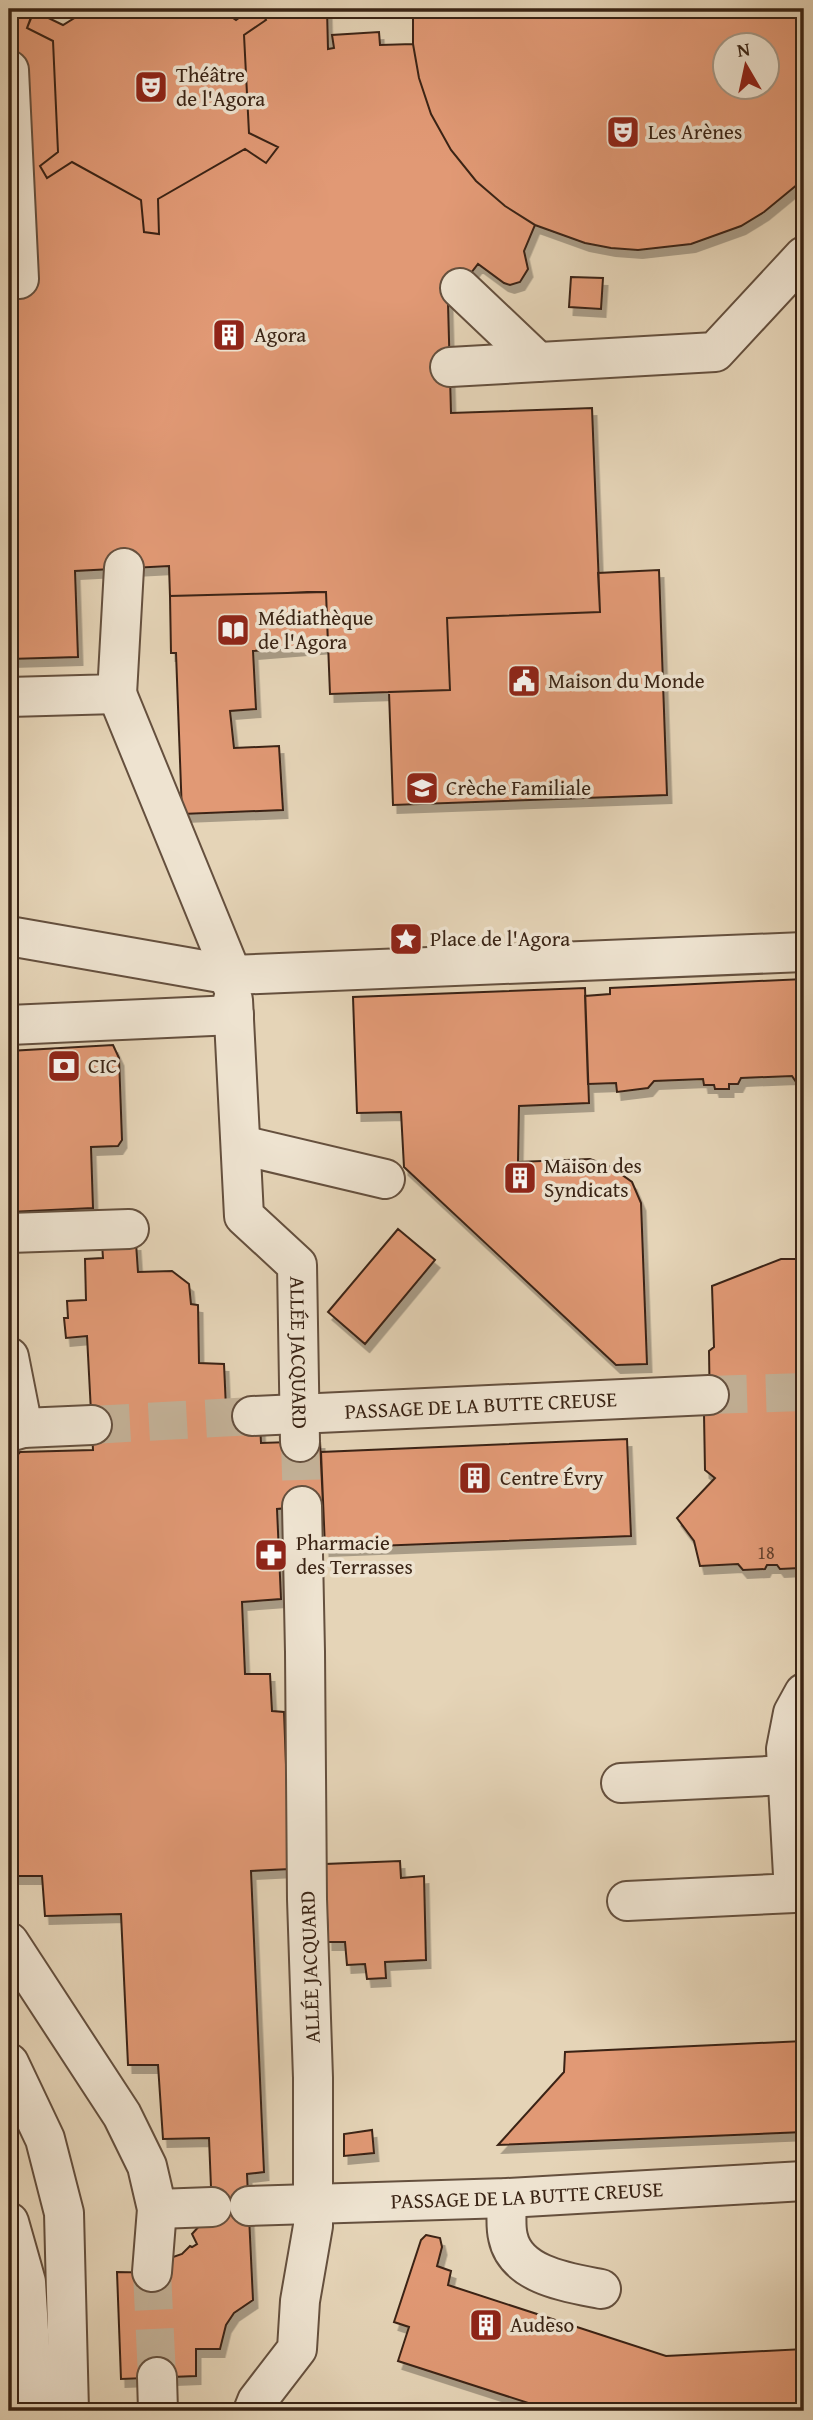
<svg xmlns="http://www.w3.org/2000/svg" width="813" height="2420" font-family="'Gentium Book Plus',serif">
<defs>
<filter id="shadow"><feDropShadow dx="4.5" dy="8" stdDeviation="0" flood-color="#0004"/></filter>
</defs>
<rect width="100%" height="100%" fill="#e5d4b7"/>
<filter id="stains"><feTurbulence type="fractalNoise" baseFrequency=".00286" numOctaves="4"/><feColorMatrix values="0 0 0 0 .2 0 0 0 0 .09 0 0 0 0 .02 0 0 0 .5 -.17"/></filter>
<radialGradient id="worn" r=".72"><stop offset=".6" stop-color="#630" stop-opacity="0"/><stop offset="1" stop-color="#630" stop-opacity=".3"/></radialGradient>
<path fill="#e19974" stroke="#3a2415" stroke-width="2" fill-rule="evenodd" filter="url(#shadow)" d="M9 9H34L27 28 53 41 58 152 40 166 47 178 72 162 141 200 144 232 159 234 158 199 245 149 266 163 278 147 249 133 244 35 266 20 260 9H327L328 49 334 48 332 35 379 32 380 45 413 44 419 78 431 114 451 150 476 181 505 206 535 225 524 251 528 269 520 282 510 285 504 283 478 264 448 303 451 413 592 408 600 612 447 618 450 690 330 694 326 592 170 596 169 566 75 571 78 657 9 659Z
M89 9H220L236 20 251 9H260L266 20 244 35 249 133 278 147 266 163 245 149 158 199 159 234 144 232 141 200 72 162 47 178 40 166 58 152 53 41 27 28 34 11 63 25Z
M220 9H251L236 20Z
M413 9H804V179L764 212 741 226 691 244 638 250 611 248 585 243 535 225 505 206 476 181 451 150 431 114 419 78 413 44ZM726 46H768V88H726Z
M571 277 603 278 601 309 569 307Z
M659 570 667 795 393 805 389 692 450 690 447 618 600 612 598 573Z
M326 592 328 645 253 651 256 709 230 711 234 748 279 746 283 810 182 814 176 653H171L170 596Z
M804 979V1081L796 1082 792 1076 741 1078 738 1084H729V1089H715L714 1085H704L703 1079 654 1081 648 1088 617 1092 616 1083 588 1084 585 996 610 994V988Z
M585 988 589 1103 519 1106 518 1162 590 1159 611 1167 632 1182 641 1203 647 1364 616 1365 404 1167 401 1112 357 1113 353 997Z
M113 1045 119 1058 122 1140 118 1146 91 1147 93 1208 9 1212V1051Z
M398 1229 435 1260 365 1344 328 1312Z
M136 1243 138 1272 172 1271 189 1284 191 1304 198 1305 199 1363 224 1364 226 1408 252 1409 260 1423 261 1443 320 1441 323 1505 277 1509 281 1599 242 1602 245 1674H270L272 1711 284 1712 290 1869 251 1871 264 2172 247 2174 253 2300 234 2313 226 2325 220 2349H196V2376L121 2379 117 2272 166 2273 173 2257 182 2254 190 2246 192 2247 197 2244 192 2234 212 2212 209 2138 163 2139 158 2065H128L121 1914 45 1916 42 1876H11L9 1810V1465L20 1452 93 1450 87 1336 66 1338 64 1318H68L67 1301 86 1300 85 1259 103 1258 102 1244Z
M781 1259H804V1563L800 1568 780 1569 777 1565H767L765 1569 743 1570 738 1564 700 1566 694 1541 677 1518 715 1478 705 1470 704 1414H710L709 1351 714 1347 712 1286Z
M627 1439 631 1536 325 1548 321 1452Z
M400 1861 401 1878 424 1876 426 1960 385 1962 386 1978 367 1979 365 1964 347 1965 345 1942H328L325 1864Z
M804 2041V2132L498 2145 564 2072 565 2052Z
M372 2130 374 2153 344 2156V2134Z
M426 2235 440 2238 442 2247 437 2266 451 2271 448 2285 666 2356 804 2349V2411H553L398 2361 409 2327 394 2322 421 2240Z"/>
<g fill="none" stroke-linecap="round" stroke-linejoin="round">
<path stroke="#c3b197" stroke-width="38" stroke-dasharray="38 19" stroke-linecap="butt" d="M709 1395 804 1392
M92 1425 252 1416
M300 1442 302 1506
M152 2272 157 2377"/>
<defs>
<g id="minor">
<path d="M9 70 19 279"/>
<path d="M460 288 538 362"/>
<path d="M450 367 715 352 804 256"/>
<path d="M117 694 232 975"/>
<path d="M9 697 117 694 124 568"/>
<path d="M9 936 232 975"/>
<path d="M232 985V975L804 952"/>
<path id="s1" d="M233 1000 244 1216 297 1265 300 1442"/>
<path d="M9 1025 234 1015"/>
<path d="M241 1145 385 1179"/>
<path d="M9 1233 129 1229"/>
<path d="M9 1357 23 1428"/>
<path id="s2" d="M252 1416 709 1395"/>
<path d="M9 1432 23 1428 92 1425"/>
<path d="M621 1783 788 1775"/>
<path d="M627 1901 794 1893 786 1749 793 1713 804 1693"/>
<path d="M9 1942 122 2115 147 2166 157 2209 152 2272"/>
<path d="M9 2063 45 2139 64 2213 69 2411"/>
<path d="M507 2198C507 2211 505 2225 508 2237 516 2276 570 2283 601 2289"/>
<path id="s3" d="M249 2206 507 2198 804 2181"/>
<path d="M157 2209 212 2207"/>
<path d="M9 2222 26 2282 34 2411"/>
<path d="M157 2377 158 2411"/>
<path d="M253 2411 257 2401 297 2349 300 2301 313 2226V2078L307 1899 305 1652 302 1506"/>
</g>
</defs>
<use href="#minor" stroke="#65503e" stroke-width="42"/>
<use href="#minor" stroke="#eee3d0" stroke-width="38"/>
</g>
<defs>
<symbol id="theatre-square" viewBox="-11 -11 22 22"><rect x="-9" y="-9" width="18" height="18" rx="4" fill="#8f2418" stroke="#eee3d0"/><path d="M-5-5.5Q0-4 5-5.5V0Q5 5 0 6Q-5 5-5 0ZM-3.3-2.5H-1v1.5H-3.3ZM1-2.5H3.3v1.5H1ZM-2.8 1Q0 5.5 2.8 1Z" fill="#fff"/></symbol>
<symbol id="building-square" viewBox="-11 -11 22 22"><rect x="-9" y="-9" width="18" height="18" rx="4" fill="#8f2418" stroke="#eee3d0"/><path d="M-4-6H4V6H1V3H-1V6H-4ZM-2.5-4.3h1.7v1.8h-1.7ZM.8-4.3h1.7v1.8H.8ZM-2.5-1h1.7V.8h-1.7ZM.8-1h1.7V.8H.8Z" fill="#fff"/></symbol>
<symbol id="library-square" viewBox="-11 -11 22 22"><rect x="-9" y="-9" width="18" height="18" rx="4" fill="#8f2418" stroke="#eee3d0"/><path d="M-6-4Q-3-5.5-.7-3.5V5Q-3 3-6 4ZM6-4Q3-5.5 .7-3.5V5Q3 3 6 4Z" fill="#fff"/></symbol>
<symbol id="civic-square" viewBox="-11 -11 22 22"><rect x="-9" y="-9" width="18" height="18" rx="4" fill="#8f2418" stroke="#eee3d0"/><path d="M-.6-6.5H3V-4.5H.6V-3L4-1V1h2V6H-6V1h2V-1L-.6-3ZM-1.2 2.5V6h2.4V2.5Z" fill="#fff"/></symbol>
<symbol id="school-square" viewBox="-11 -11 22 22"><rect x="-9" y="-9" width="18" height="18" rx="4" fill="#8f2418" stroke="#eee3d0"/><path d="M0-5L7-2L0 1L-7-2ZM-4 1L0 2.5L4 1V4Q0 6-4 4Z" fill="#fff"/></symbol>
<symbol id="sight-square" viewBox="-11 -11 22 22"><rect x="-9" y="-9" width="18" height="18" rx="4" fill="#8f2418" stroke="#eee3d0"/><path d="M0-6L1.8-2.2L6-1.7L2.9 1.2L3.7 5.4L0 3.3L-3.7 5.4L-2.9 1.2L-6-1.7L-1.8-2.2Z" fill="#fff"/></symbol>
<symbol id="bank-square" viewBox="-11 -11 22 22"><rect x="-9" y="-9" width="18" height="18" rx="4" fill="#8f2418" stroke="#eee3d0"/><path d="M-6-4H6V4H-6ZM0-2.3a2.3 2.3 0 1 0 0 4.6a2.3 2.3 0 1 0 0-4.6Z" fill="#fff"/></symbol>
<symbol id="pharmacy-square" viewBox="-11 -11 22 22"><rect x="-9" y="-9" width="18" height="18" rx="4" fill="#8f2418" stroke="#eee3d0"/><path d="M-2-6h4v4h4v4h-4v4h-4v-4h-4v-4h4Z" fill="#fff"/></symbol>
</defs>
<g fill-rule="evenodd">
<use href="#theatre-square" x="132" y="68" width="38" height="38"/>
<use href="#theatre-square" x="604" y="113" width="38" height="38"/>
<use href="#building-square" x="210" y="316" width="38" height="38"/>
<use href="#library-square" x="214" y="611" width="38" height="38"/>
<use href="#civic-square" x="505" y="662" width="38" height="38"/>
<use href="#school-square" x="403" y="769" width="38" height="38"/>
<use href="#sight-square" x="387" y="920" width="38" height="38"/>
<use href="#bank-square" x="45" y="1047" width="38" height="38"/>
<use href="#building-square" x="501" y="1159" width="38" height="38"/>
<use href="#building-square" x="456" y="1459" width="38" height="38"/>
<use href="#pharmacy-square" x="252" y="1536" width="38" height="38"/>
<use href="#building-square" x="467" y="2306" width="38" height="38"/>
</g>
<g text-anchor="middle" stroke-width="7" stroke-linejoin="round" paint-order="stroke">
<g font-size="18" fill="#64412d">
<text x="766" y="1559">18</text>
</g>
<g font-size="21" fill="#3a2415" stroke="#eee3d0" text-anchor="start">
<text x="176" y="82">Théâtre<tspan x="176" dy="24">de l'Agora</tspan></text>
<text x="648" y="139">Les Arènes</text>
<text x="254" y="342">Agora</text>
<text x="258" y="625">Médiathèque<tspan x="258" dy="24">de l'Agora</tspan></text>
<text x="548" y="688">Maison du Monde</text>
<text x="446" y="795">Crèche Familiale</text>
<text x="430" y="946">Place de l'Agora</text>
<text x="88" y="1073">CIC</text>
<text x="544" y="1173">Maison des<tspan x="544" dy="24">Syndicats</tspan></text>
<text x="500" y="1485">Centre Évry</text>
<text x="296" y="1550">Pharmacie<tspan x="296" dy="24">des Terrasses</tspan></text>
<text x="510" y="2332">Audeso</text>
</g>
<g font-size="21" fill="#3a2415" stroke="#eee3d0">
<text dy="7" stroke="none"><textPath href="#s1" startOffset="376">ALLÉE JACQUARD</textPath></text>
<text dy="7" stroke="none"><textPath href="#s2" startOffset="229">PASSAGE DE LA BUTTE CREUSE</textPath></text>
<text transform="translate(310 1967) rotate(-92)" y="7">ALLÉE JACQUARD</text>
<text dy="7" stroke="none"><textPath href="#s3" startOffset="278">PASSAGE DE LA BUTTE CREUSE</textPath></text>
</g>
</g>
<rect width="813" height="2420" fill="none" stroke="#e5d4b7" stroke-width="35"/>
<rect x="10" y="10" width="792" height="2399" fill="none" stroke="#3a2415" stroke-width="3.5"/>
<rect x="18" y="18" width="778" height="2385" fill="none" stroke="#3a2415" stroke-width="2"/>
<g transform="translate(746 66) rotate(351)"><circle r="33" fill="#eee3d0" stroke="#a69785" stroke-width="2"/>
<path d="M0-5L12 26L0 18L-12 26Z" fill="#8f2418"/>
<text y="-10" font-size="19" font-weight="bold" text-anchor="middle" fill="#3a2415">N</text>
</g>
<rect width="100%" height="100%" filter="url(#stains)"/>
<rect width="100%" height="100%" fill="url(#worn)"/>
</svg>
